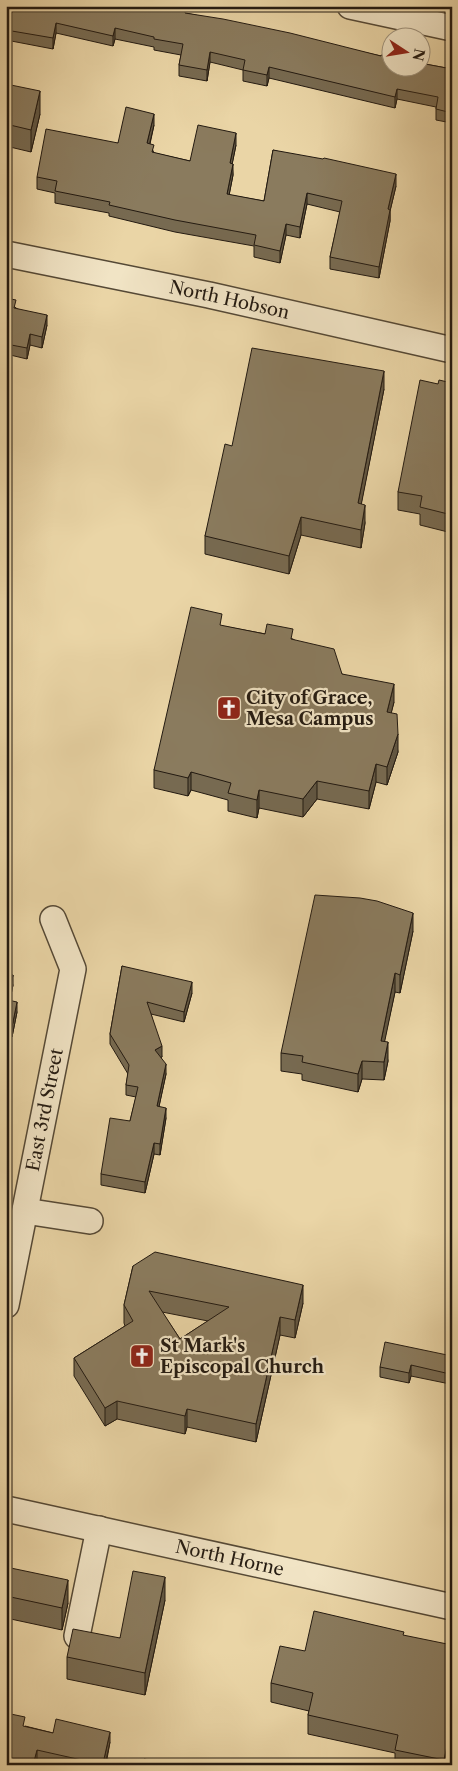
<svg xmlns="http://www.w3.org/2000/svg" width="458" height="1771" font-family="'Libre Caslon Text',serif">
<rect width="100%" height="100%" fill="#ead5a6"/>
<filter id="stains"><feTurbulence type="fractalNoise" baseFrequency=".004" numOctaves="4"/><feColorMatrix values="0 0 0 0 .2 0 0 0 0 .09 0 0 0 0 .02 0 0 0 .5 -.17"/></filter>
<radialGradient id="worn" r=".72"><stop offset=".6" stop-color="#630" stop-opacity="0"/><stop offset="1" stop-color="#630" stop-opacity=".3"/></radialGradient>
<g fill="none" stroke-linecap="round" stroke-linejoin="round">
<defs>
<g id="minor">
<path d="M350 6 452 28"/>
<path id="s1" d="M6 254 209 295 452 350"/>
<path d="M25 1211 90 1221"/>
<path id="s2" d="M6 1305 73 969 53 919"/>
<path id="s3" d="M6 1509 452 1607"/>
<path d="M77 1636 99 1529"/>
</g>
</defs>
<use href="#minor" stroke="#554936" stroke-width="28"/>
<use href="#minor" stroke="#f1e4c5" stroke-width="25"/>
</g>
<path fill="#776a51" stroke="#231a11" fill-rule="evenodd" d="M6 6 186 13 381 56 452 69V123L436 120V107L397 99 395 108 269 78 267 86 243 81V70L210 62 207 81 179 76V65L181 55 154 50V47L115 39 113 46 56 33 53 49 6 40Z
M6 84 40 114 31 152 10 147Z
M154 125 150 144 154 153 190 161 236 145 232 164 233 175 229 195 264 201 273 150 396 186 390 211V221L379 278 330 269V257L340 212 307 204 300 238 286 235 280 263 254 257V246L175 232 109 216V213L55 203V193L37 189V177L118 143Z
M6 298 16 308 47 325 42 348 30 345 27 359 6 354Z
M452 383V533L420 525V514L398 510V492L438 384Z
M384 389 361 504 365 523 361 548 301 535 289 574 205 554V536L232 446Z
M222 626 293 639 342 674 394 702 391 713 398 752 387 785 376 782 369 809 317 799 303 817 259 808 257 818 228 811V800L191 790 188 796 154 788V770Z
M413 931 400 993 395 992 384 1042 388 1061 384 1080 362 1079 358 1092 302 1080V1074L281 1071V1053Z
M122 966 192 993 184 1022 151 1014 162 1057H161L166 1074 159 1106 166 1118 160 1155 154 1154 145 1193 101 1185V1174L130 1121 136 1097 126 1095V1085L128 1074 110 1044V1034Z
M6 974 13 985 10 1000 17 1012 12 1037 6 1036Z
M133 1266 303 1303 295 1338 280 1335 256 1442 187 1427 185 1434 117 1419 105 1426 74 1376V1358L125 1326 124 1323V1305ZM162 1312 208 1321 180 1339Z
M452 1356 450 1384 411 1376 409 1383 380 1377V1367Z
M6 1567 68 1603 62 1630 6 1618Z
M165 1600 145 1695 67 1679V1657L120 1638Z
M404 1636 452 1740 447 1765H395V1753L308 1734V1715L309 1711 271 1702V1683L305 1651Z
M25 1726 53 1733 110 1742 107 1759 131 1765H57L37 1760Z"/>
<path fill="#615642" stroke="#231a11" d="M56 23V33L53 49V38Z
M115 28V39L113 46V36Z
M9 43V54L6 66V56Z
M210 52V62L207 81V70Z
M269 67V78L267 86V75Z
M397 89V99L395 108V97Z
M40 91V114L31 152V130Z
M154 114V125L147 155V143Z
M10 125V147L6 164V141Z
M236 133V145L230 175V163Z
M233 164V175L227 206V194Z
M396 174V186L390 211V221L379 278V267L388 209Z
M307 193V204L300 238V227Z
M286 224V235L280 263V251Z
M47 315V325L42 348V337Z
M30 334V345L27 359V348Z
M384 371V389L358 521V503Z
M11 378V389L6 412V400Z
M365 505V523L361 548V530Z
M301 517V535L289 574V556Z
M394 684V702L387 730V712Z
M398 734V752L387 785V767Z
M376 764V782L369 809V791Z
M191 772V790L188 796V778Z
M317 781V799L303 817V799Z
M259 790V808L257 818V800Z
M413 913V931L400 993V975Z
M395 973V992L381 1059V1041Z
M13 975V985L8 1010V1000Z
M192 982V993L184 1022V1012Z
M17 1002V1012L12 1037V1027Z
M388 1042V1061L384 1080V1062Z
M162 1046V1057L155 1061V1050Z
M362 1061V1079L358 1092V1074Z
M166 1064V1074L157 1116V1106Z
M166 1108V1118L160 1155V1144Z
M154 1143V1154L145 1193V1182Z
M303 1285V1303L295 1338V1320Z
M280 1317V1335L256 1442V1424Z
M452 1364V1375L450 1384V1374Z
M411 1365V1376L409 1383V1373Z
M117 1401V1419L105 1426V1408Z
M187 1409V1427L185 1434V1416Z
M165 1577V1600L145 1695V1673Z
M68 1580V1603L62 1630V1608Z
M452 1722V1740L447 1765H444V1760Z
M110 1732V1742L105 1765 104 1759Z
M37 1750V1760L36 1765H33Z"/>
<path fill="#8a7b5e" stroke="#231a11" fill-rule="evenodd" d="M6 6H184L186 7 185 13 223 19 290 33 381 56V55L390 57V68H420V63L452 69V113L436 109 438 97 397 89 395 97 269 67 267 75 243 70 245 60 210 52 207 70 179 65 183 44 154 39V37L115 28 113 36 56 23 53 38 6 30Z
M6 43H9L6 56Z
M6 84 40 91 31 130 10 125 6 141Z
M126 107 154 114 147 143 154 145 152 152 190 161 198 125 236 133 230 163 233 164 227 194 264 201 273 150 323 159 324 158 396 174 388 209 390 210 379 267 330 257 342 201 307 193 300 227 286 224 280 251 254 245 256 235 175 220 109 205 110 202 55 191 57 181 37 177 46 129 118 143Z
M6 298 16 300 14 308 47 315 42 337 30 334 27 348 6 344Z
M252 348 384 371 358 503 365 505 361 530 301 517 289 556 205 536 225 444 232 446Z
M6 376 11 378 6 400Z
M420 380 438 384 439 380 452 383V515L420 507 422 496 398 492Z
M191 607 222 614 220 625 265 634 267 624 293 629 291 639 334 649 342 674 394 684 387 712 397 714 398 734 387 767 376 764 369 791 317 781 303 799 259 790 257 800 228 793 231 783 191 772 188 778 154 770Z
M315 895 360 898 377 901 413 913 400 975 395 973 381 1041 388 1042 384 1062 362 1061 358 1074 302 1062 303 1056 281 1053Z
M122 966 192 982 184 1012 147 1002 162 1046 155 1050 166 1064 157 1106 166 1108 160 1144 154 1143 145 1182 101 1174 110 1118 130 1121 138 1087 126 1085 129 1065 110 1034Z
M6 974 13 975 8 1000 17 1002 12 1027 6 1026Z
M155 1252 303 1285 295 1320 280 1317 256 1424 187 1409 185 1416 117 1401 105 1408 74 1358 133 1321 124 1305 133 1266ZM149 1291 229 1307 180 1339Z
M385 1342 452 1356V1364L450 1374 411 1365 409 1373 380 1367Z
M6 1567 68 1580 62 1608 6 1596Z
M133 1571 165 1577 145 1673 67 1657 73 1629 120 1638Z
M314 1611 404 1632 403 1635 452 1645V1722L444 1760 395 1750 398 1735 308 1715 313 1693 271 1683 280 1646 305 1651Z
M6 1713 25 1717 23 1726 53 1733 56 1719 110 1732 104 1759 131 1765H94L95 1763 37 1750 33 1765H6Z
M144 1759 178 1765H143Z"/>
<defs>
<symbol id="church-square" viewBox="-11 -11 22 22"><rect x="-9" y="-9" width="18" height="18" rx="4" fill="#8f2418" stroke="#f1e4c5"/><path d="M-1.2-6h2.4v3.5h3.3v2.4h-3.3V6h-2.4V-.1h-3.3v-2.4h3.3Z" fill="#fff"/></symbol>
</defs>
<g fill-rule="evenodd">
<use href="#church-square" x="215" y="694" width="28" height="28"/>
<use href="#church-square" x="128" y="1342" width="28" height="28"/>
</g>
<g text-anchor="middle" stroke-width="4.5" stroke-linejoin="round" paint-order="stroke">
<g font-size="18" fill="#231a11" stroke="#f1e4c5">
<text dy="6" stroke="none"><textPath href="#s1" startOffset="228">North Hobson</textPath></text>
<text dy="6" stroke="none"><textPath href="#s2" startOffset="199">East 3rd Street</textPath></text>
<text dy="6" stroke="none"><textPath href="#s3" startOffset="229">North Horne</textPath></text>
</g>
<g font-size="18" font-weight="bold" fill="#231a11" stroke="#f1e4c5" text-anchor="start">
<text x="246" y="704">City of Grace,<tspan x="246" dy="21">Mesa Campus</tspan></text>
<text x="160" y="1352">St Mark's<tspan x="160" dy="21">Episcopal Church</tspan></text>
</g>
</g>
<rect width="458" height="1771" fill="none" stroke="#ead5a6" stroke-width="25"/>
<rect x="8" y="8" width="443" height="1756" fill="none" stroke="#231a11" stroke-width="2.5"/>
<rect x="12" y="12" width="433" height="1746" fill="none" stroke="#231a11"/>
<g transform="translate(406 52) rotate(102)"><circle r="24" fill="#f1e4c5" stroke="#9f937d"/>
<path d="M0-4L9 19L0 12L-9 19Z" fill="#8f2418"/>
<text y="-8" font-size="14" font-weight="bold" text-anchor="middle" fill="#231a11">N</text>
</g>
<rect width="100%" height="100%" filter="url(#stains)"/>
<rect width="100%" height="100%" fill="url(#worn)"/>
</svg>
